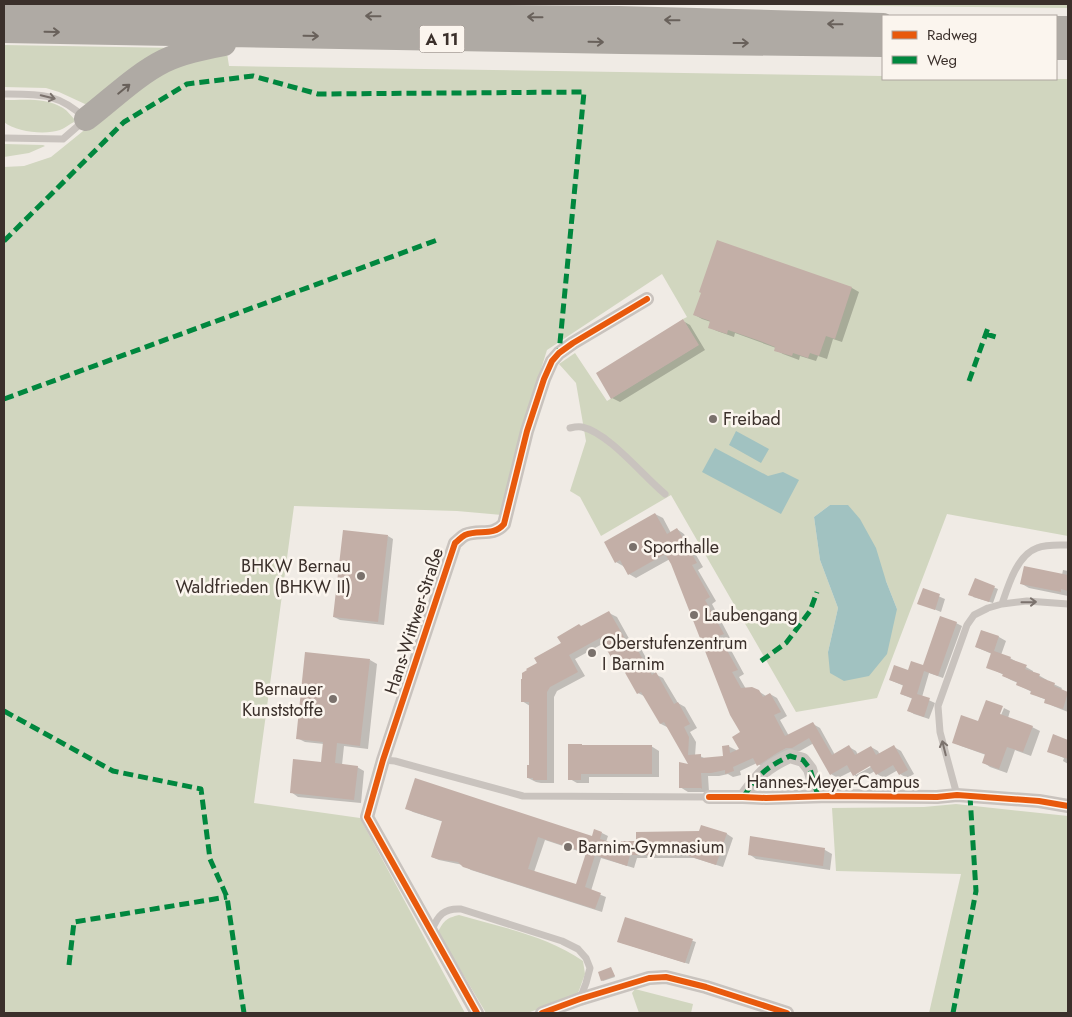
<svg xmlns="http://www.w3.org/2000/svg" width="1072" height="1017" font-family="Jost,sans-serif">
<rect width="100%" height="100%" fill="#f0ebe5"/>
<path fill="#d1d6bf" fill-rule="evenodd" d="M705 4H1068V8Z
M4 45 179 48 96 103 85 104 59 92 46 88 4 87Z
M227 53 229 66 883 76V79H1068V536L947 514 877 698 796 712 671 495 601 536 580 497 570 491 586 441 576 383 559 364 575 353 607 401 698 345 683 319 687 317 662 274 547 350 524 423 502 515 457 511 294 506 254 803 360 818 465 1013H4V167L24 166 51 157 156 72ZM830 505 886 581 897 609 828 652 838 608 820 560 814 517Z
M4 100C23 100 46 97 63 108 68 111 71 116 75 120L74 122C70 124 65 128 60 130 45 135 16 132 4 122Z
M4 144 43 145 45 146 29 153 4 157Z
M956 804 1068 816V1013H929L961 874 836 871 832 808 924 807Z
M459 915C501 927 547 936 583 961L585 974 577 996 527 1013H486L438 932C444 920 447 918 459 915Z
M635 989 693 1004 691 1013H639L632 993Z"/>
<path fill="#a1c2c1" d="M736 431 769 449 761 463 729 445Z
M715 448 768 476 783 472 799 480 781 514 702 472Z
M830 505H848L860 519 876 548 886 581 897 609 887 654 869 676 844 681 830 673 828 652 838 608 820 560 814 517Z"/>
<path fill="#0003" fill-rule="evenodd" d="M852 288 859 292 842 342 833 339 827 359 818 356 816 361 800 356 799 360 783 354 776 350V348L735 333 734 337 717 331 709 327 711 322 702 319 695 315Z
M683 321 690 325 705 350 620 402 612 398Z
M655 514 663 518 671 533 677 529 684 534 703 567 698 570 716 601 712 604 730 638 726 641 744 674 739 677 746 689 758 691 766 696 770 694 777 698 787 716 780 720 789 736 813 724 820 728 835 755 849 747 856 751 858 755 871 747 878 751 880 755 894 747 901 751 914 774 907 778 900 774 898 770 884 778 877 774 875 771 861 779 854 775 852 771 838 778 831 774 814 743 800 751 794 752 765 769 757 763 740 771 741 775 733 777 728 774 719 776H708L709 792H688L680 787 691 766 669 728 661 724 646 697 638 693 624 667 616 663 604 643 575 659 585 676 557 691 554 697V783H541L536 782 528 778 530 766V706L522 701 539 664 582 627 609 613 617 617 632 644 633 643 640 647 655 674 663 678 678 703 685 707 697 728 690 732 696 742 695 756H700L706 759 724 757 728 746 736 750V752L740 750 741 733 670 559 636 578 629 574 623 566 616 562ZM875 762 876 764 856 775V773Z
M388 536 393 539 384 625 340 620 334 617Z
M1063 570 1068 571V596L1029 588 1022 584 1062 575Z
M975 580 998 589 993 603 973 597Z
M924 590 945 599 941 612 919 603Z
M956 623 962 626 943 678 929 673 922 697 935 703 929 719 914 714 909 711 913 699 901 694 904 686 890 680 924 667Z
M982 631 999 637 1006 641 1001 655 1010 658 1026 667 1033 671V673L1040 676 1047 680V681L1062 688 1061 690 1068 693V712L1053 706 1046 702 1047 700 1039 697 1032 693V692L1018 685V683L1011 680 1004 676V675L988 667 992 654 976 647Z
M370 660 377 664 368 749 344 746 342 765 357 767 364 771 361 803 298 797 291 792 322 763 324 744 305 742 297 738Z
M1004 708 1010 711 1008 718 1032 727 1040 731 1031 756 1015 750 1007 773 990 767 983 762 986 755 961 746 953 742 979 723 997 719 999 720Z
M1054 736 1068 741V764L1063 761 1064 758 1048 751Z
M584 746H651L659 751V777H589V783H577L570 779Z
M406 808 592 838 602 833 608 836 606 842 621 847 638 842 700 833 702 826 727 834 733 838 723 867 694 858H637L634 868 601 858 591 891 606 897 602 912 471 870 463 865 439 860 432 857 444 822 413 812ZM545 840 587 854 577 886 534 872Z
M825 850 832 854 830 870 756 859 749 854Z
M626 919 696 942 689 964 622 943Z
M611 969 615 977 603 981H602Z"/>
<path fill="#c3afa7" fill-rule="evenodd" d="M717 240 852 287 835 339 826 336 819 356 810 353 808 358 793 353 792 356 774 351 775 347 760 341 728 330 727 334 708 328 710 321 693 315 701 293 699 292Z
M683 319 699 345 611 399 596 373Z
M655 513 667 534 677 528 697 563 692 565 710 597 705 600 724 634 719 636 738 670 732 672 741 688 752 687 759 690 763 697 770 693 781 712 774 715 785 736 813 722 832 755 849 745 855 755 871 746 876 755 894 745 908 770 899 775 893 765 876 775 870 766 853 776 847 765 830 775 809 738 792 748H786L777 753 757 766 753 758 733 767 734 771 725 774V770L711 773H701L702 789 701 788H679V762L688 764 664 722 660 724 641 692 637 694 619 662 615 664 600 638 569 655 578 672 550 687 547 692V780H533V778H527V765H529V702H521V679H522V673L527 670 526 669 537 663 534 658 561 643 557 637 579 624 581 626 609 611 628 644 633 642 652 675 656 672 674 704 678 702 690 724 684 727 689 737 688 755 701 754V758L723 756 722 746 729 745 730 753 739 749 732 737 740 732 730 715 671 564 665 554 628 575 620 560 615 563 604 542Z
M343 530 388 535 378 622 333 617Z
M1024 566 1068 575V591L1061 589V592L1020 584Z
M975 578 995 586 989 602 968 595Z
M923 588 940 594 935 610 917 604Z
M940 616 957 622 938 676 924 671 917 694 930 698 924 717 907 711 912 698 900 694 903 685 889 680 894 665 908 670 911 661 923 665Z
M981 630 999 636 994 651 1011 657 1010 659 1027 665 1025 669 1040 674 1039 677 1055 683 1054 686 1068 692 1063 709 1044 703 1045 699 1030 694 1031 691 1016 685 1017 682 1002 676 1003 674 986 668 991 653 975 647Z
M305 652 370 659 360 746 337 743 335 763 358 766 354 800 290 793 293 759 321 762 323 742 296 739Z
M986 700 1003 706 1000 714 1033 726 1023 752 1007 747 999 769 982 763 985 754 952 743 961 715 978 721Z
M1053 734 1068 740V759L1047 752Z
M568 744H582V745H652V774H581V780H568Z
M415 778 592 836 594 829 602 832 600 839 620 845 621 841H636V832L699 831 701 825 727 833 716 865 686 855H630L627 866 595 855 585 887 601 893 595 909 463 867 458 862 437 859 431 857 442 821 405 809ZM538 837 586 853 576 884 528 869Z
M750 836 825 848 823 866 748 855Z
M625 917 693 939 685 963 617 942Z
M611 967 615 976 601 981 598 972Z"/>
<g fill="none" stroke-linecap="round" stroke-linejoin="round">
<path stroke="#c9c3be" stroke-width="7" d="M4 94C40 94 59 93 86 119L63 139 4 138
M570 428C574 427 578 426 582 427 609 433 643 476 665 494
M1002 604C1008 586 1017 555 1037 548 1047 544 1058 545 1068 545
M383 760 395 761 523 796 709 797
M957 795 940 732 938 706 967 625 974 615 988 608 1002 604 1027 601 1068 604
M432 930C438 915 444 908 461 909L562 941 578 949 586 958 590 968 586 983 580 999"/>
<path stroke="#c9c3be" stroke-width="14" d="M709 797H743L766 798 829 796 937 797 957 795 1039 801 1068 806
M743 797C759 775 764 768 790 756L803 760 810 769 818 796
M477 1013 367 817 383 760 455 543C459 540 461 537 465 535 479 529 493 537 504 524L527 431 544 379 552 361 559 353 573 343 647 299
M542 1013 580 999 649 978 666 977 706 987 787 1013"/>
<path stroke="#afaaa4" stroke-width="24" d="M4 9 407 16 619 18 883 25
M1056 28H1068
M4 31 622 42 883 45
M1056 48H1068
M86 119C111 100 136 75 164 61 183 52 204 48 224 44"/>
<path stroke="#00873e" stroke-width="5" stroke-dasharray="10 5" stroke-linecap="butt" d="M4 241 124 122 187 84 253 76 318 94 584 92 559 353
M986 334 999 338
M969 381 989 325
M4 399 440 239
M761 661 786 643 810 611 817 592
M4 711 113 771 201 789 210 859 227 897 244 1013
M743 797C759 775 764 768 790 756L803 760 810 769 818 796
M69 965 74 922 227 897
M953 1013 976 891 970 796"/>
<defs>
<path id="cycleway" d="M709 797H743L766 798 829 796 937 797 957 795 1039 801 1068 806
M477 1013 367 817 383 760 455 543C459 540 461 537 465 535 479 529 493 537 504 524L527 431 544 379 552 361 559 353 573 343 647 299
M542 1013 580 999 649 978 666 977 706 987 787 1013"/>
</defs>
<use href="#cycleway" stroke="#fbf5ee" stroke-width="9"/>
<use href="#cycleway" stroke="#e8590c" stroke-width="6"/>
</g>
<defs><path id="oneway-shaft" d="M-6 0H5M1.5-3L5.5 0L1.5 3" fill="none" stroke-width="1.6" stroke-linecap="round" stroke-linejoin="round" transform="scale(1.25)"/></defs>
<g stroke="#69615b">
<use href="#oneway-shaft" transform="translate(373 16) rotate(-179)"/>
<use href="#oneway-shaft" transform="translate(535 17) rotate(-179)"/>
<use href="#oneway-shaft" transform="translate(672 20) rotate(-179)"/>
<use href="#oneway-shaft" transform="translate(835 24) rotate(-179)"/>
<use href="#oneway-shaft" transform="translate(52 32) rotate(1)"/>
<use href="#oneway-shaft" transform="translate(311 36) rotate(1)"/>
<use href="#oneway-shaft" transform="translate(596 42) rotate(1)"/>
<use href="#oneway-shaft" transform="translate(741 43)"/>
<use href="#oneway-shaft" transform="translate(124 89) rotate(-39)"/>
</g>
<g stroke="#7b726d">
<use href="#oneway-shaft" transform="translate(48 97) rotate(14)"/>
<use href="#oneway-shaft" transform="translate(1029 602) rotate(-1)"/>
<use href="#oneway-shaft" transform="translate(944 748) rotate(-104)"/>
</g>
<g fill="#7a716c" stroke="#fbf5ee" stroke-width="2">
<circle cx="713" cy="419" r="5"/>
<circle cx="633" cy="547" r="5"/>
<circle cx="361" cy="576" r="5"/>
<circle cx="694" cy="615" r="5"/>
<circle cx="592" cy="653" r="5"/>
<circle cx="333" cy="699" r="5"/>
<circle cx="568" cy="847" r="5"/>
</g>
<g text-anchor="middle" stroke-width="5" stroke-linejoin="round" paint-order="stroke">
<rect fill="#fbf5ee" stroke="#756b66" stroke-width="1" x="419.5" y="25.5" width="45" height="27" rx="4"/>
<g font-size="16" font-weight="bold" fill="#3b302b">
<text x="442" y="45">A 11</text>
</g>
<g font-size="18" fill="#3b302b" stroke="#fbf5ee" text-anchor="start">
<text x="723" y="425">Freibad</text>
<text x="643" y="553">Sporthalle</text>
<text x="351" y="572" text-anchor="end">BHKW Bernau<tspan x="351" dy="21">Waldfrieden (BHKW II)</tspan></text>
<text x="704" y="621">Laubengang</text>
<text x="602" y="649">Oberstufenzentrum<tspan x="602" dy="21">I Barnim</tspan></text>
<text x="323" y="695" text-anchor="end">Bernauer<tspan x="323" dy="21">Kunststoffe</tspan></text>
<text x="578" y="853">Barnim-Gymnasium</text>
</g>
<g font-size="18" fill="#3b302b" stroke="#fbf5ee">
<text transform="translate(414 621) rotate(-72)" y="6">Hans-Wittwer-Straße</text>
<text x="833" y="788">Hannes-Meyer-Campus</text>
</g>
</g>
<rect width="1072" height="1017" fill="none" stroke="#3b302b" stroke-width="10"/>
<rect x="882" y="15" width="175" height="65" fill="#fbf5ee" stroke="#aea6a0"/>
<rect x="892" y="31" width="25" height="8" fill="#e8590c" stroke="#aea6a0"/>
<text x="927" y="40" font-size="15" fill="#3b302b">Radweg</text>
<rect x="892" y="56" width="25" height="8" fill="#00873e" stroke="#aea6a0"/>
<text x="927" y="65" font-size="15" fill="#3b302b">Weg</text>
</svg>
